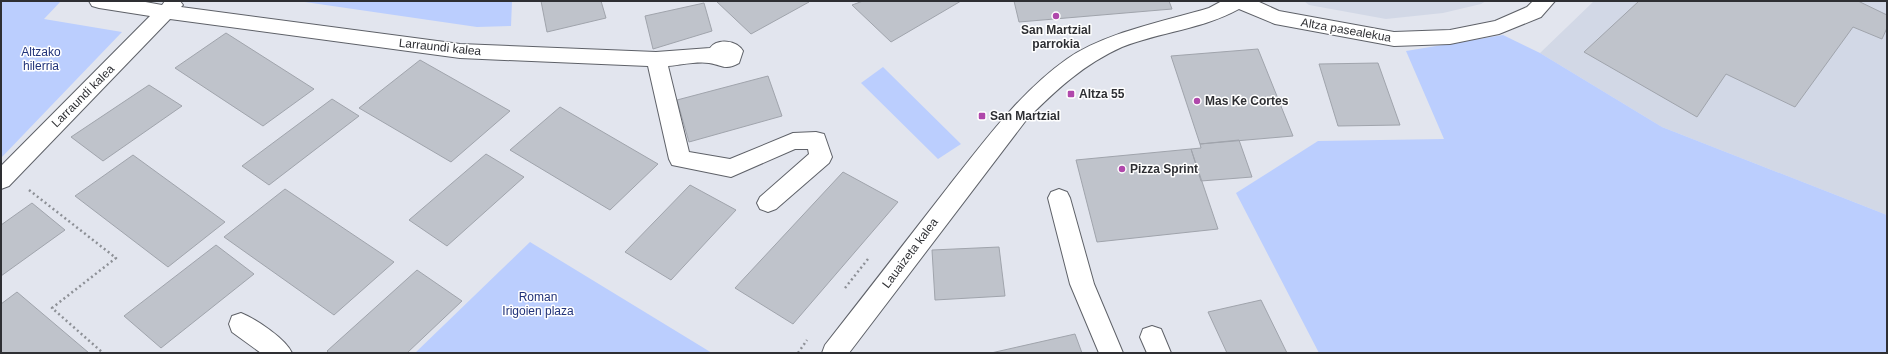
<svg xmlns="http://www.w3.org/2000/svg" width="1888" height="354" font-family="Arial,sans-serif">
<rect width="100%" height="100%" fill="#e2e5ee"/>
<path fill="#d2d8e6" d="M1304 1H1486L1481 4 1443 13 1386 19 1309 5Z
M1594 1H1887V215L1662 127 1540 53Z"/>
<path fill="#bbcefe" d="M1 1H61L44 19 122 32 1 158Z
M298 1H512L511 26 477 27Z
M1503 35 1540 53 1662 127 1887 215V353H1319L1236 193 1318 141 1444 139 1406 51Z
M883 67 961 144 938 159 861 83Z
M530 242 712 353H415Z"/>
<path fill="#bfc3cb" stroke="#a0a4ac" d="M541 1H601L606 18 547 32Z
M716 1H807L809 2 751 34Z
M863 1H961L891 42 852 5Z
M1014 1H1169L1172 9 1019 22Z
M1639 1H1858L1887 15V28L1882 39 1853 27 1795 107 1726 74 1697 117 1584 52Z
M704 3 712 31 653 49 645 16Z
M226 33 314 89 263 126 175 68Z
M1258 49 1293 136 1200 144 1171 56Z
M420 60 510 111 451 162 359 108Z
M1378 63 1400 125 1338 126 1319 64Z
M768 76 782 116 689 142 677 100Z
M149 85 182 106 103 161 71 137Z
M332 99 359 116 269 185 242 166Z
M560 107 658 164 610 210 510 150Z
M1239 140 1252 177 1201 181 1191 149 1201 148 1200 144Z
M1191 149 1218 229 1097 242 1076 160Z
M486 154 524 177 447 246 409 220Z
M133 155 225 222 168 267 75 196Z
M843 172 898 202 793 324 735 288Z
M690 185 736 210 671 280 625 252Z
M285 189 394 262 334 315 224 237Z
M32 203 65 230 1 276V225Z
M216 245 254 274 161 348 124 316Z
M999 247 1005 296 935 300 932 250Z
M417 270 462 301 407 353H329L327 351Z
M17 292 89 353H1V304Z
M1261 300 1287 353H1227L1208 312Z
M1075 334 1082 353H991Z"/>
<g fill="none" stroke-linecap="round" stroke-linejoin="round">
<defs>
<path id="minor" d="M89 1H140L162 5 165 1H180L183 5 181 7 460 44 656 52 710 48C717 38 737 40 743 51L739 63C724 71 723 65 709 63 697 61 680 65 668 66L689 152 730 159 793 133 816 132 824 134 832 157 829 163 776 209 768 212 760 209 757 203 760 197 809 154 808 149H795L731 177 672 165 669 159 648 66 460 58 170 19 9 186 1 189V166L150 16 99 8 92 6Z
M1222 1H1257L1279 11 1394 32 1450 30 1495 21 1527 7 1533 1H1555L1541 17 1499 34 1450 44 1394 46 1275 24 1239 9C1203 29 1160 32 1122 47 1084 64 1057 89 1027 119L849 353H822L825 345C866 293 907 240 948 187 984 142 1019 93 1067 59 1103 33 1166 21 1209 8Z
M1059 189 1067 192 1070 198 1094 284 1123 353H1099L1070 284 1048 198 1051 192Z
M241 313C256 319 286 339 292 353H261L232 332 229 324 232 316Z
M1152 326 1161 329 1171 353H1147L1140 337 1143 329Z"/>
</defs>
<use href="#minor" stroke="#5e6168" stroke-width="2"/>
<path stroke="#8d9096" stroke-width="2.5" stroke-dasharray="2 3" stroke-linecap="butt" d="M29 190 116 258 52 308 103 353
M845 288 868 259
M798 353 807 340"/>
<use href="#minor" fill="#fff" fill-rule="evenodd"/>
</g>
<g fill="#b048ab" stroke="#fff" stroke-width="1.5">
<circle cx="1056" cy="16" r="4"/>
<rect x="1067" y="90" width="8" height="8" rx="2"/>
<circle cx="1197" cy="101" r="4"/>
<rect x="978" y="112" width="8" height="8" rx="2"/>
<circle cx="1122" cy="169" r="4"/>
</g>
<g text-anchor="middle" stroke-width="3" stroke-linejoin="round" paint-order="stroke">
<g font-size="12" font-weight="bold" fill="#2e2f33" stroke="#fff" text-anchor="start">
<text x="1056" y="34" text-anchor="middle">San Martzial<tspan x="1056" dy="14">parrokia</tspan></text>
<text x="1079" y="98">Altza 55</text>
<text x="1205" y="105">Mas Ke Cortes</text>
<text x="990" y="120">San Martzial</text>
<text x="1130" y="173">Pizza Sprint</text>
</g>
<g font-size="12" fill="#2e2f33" stroke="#fff">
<text transform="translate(1346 30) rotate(10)" y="4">Altza pasealekua</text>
<text transform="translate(440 47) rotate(6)" y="4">Larraundi kalea</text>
<text transform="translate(83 96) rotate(-45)" y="4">Larraundi kalea</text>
<text transform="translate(910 253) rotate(-53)" y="4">Lauaizeta kalea</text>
</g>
<g font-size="12" fill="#21337a" stroke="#fff">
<text x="41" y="56">Altzako<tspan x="41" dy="14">hilerria</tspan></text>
<text x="538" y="301">Roman<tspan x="538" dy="14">Irigoien plaza</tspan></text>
</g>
</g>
<rect width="1888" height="354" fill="none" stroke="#2e2f33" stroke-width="4"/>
</svg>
